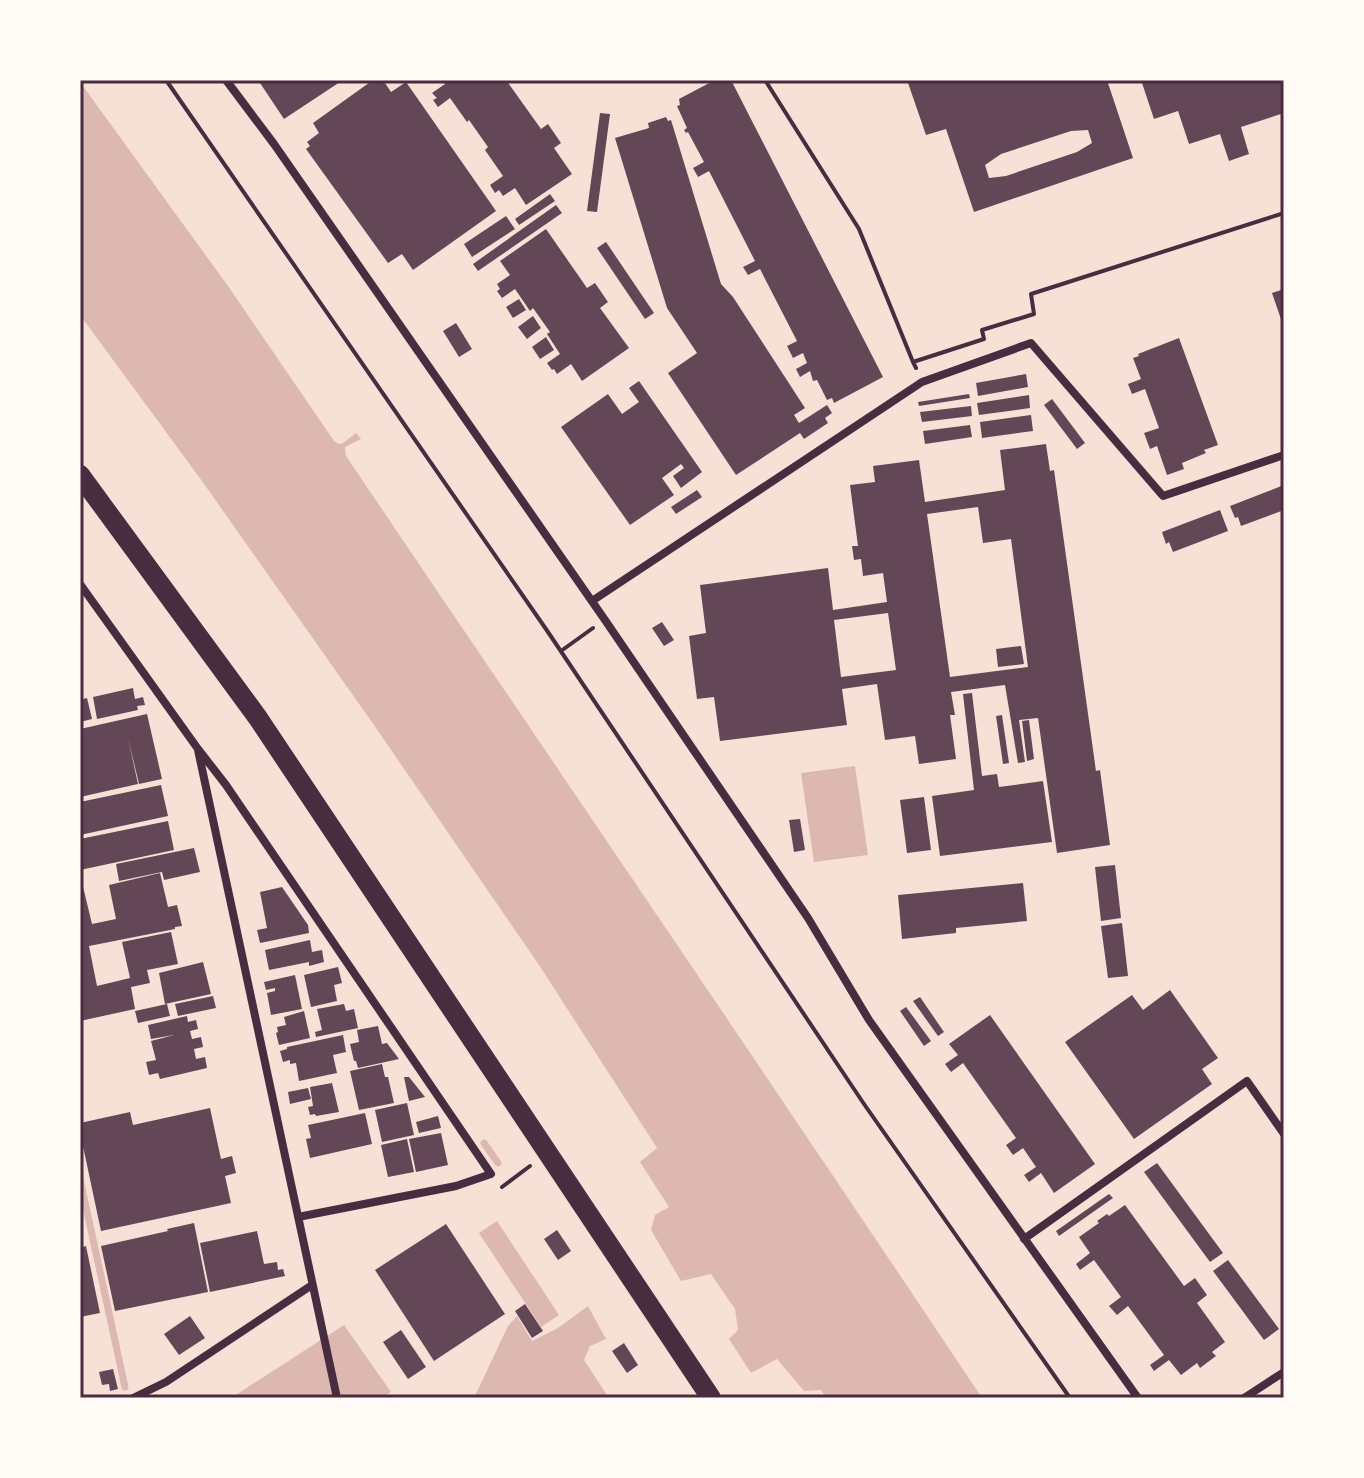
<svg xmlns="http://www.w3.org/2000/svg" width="1364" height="1478" font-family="Barlow,sans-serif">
<rect width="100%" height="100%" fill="#f7e1d7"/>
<path fill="#dcb8b0" d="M80 82 228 286 334 441 339 444 343 443 356 433 361 439 345 447 346 456C558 770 772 1083 982 1398H826L821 1390 804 1391 777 1359 751 1373 729 1339 738 1330 735 1309 711 1274 681 1281 651 1230 655 1215 669 1207 640 1162 657 1148 539 965 376 728 202 481 80 315Z
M855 766 868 855 814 862 801 773Z
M497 1221 559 1315 541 1327 479 1233Z
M588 1306 606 1339 590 1346 584 1360 609 1398H474L508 1326 517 1316 532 1341 558 1328Z
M344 1325 391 1392 381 1398H231Z"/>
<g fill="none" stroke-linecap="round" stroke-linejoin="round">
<path stroke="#dcb8b0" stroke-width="7" d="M484 1143 498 1163
M80 1179 125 1387"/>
</g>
<path fill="#644757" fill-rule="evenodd" d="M258 80H343L284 119Z
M373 80H383L391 92 406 82 496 211 413 270 402 254 388 263 306 149 310 146 307 142 319 133 313 123Z
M442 80H506L541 129 548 124 561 143 554 148 572 174 526 205 515 188 503 196 499 190 495 193 490 185 503 176 485 150 488 147 469 120 467 122 450 98 438 107 433 100 437 98 432 93 445 84Z
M715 80H731L883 377 834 403 832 398 827 400 817 380 813 381 810 371 800 377 796 369 807 363 803 353 793 358 787 346 797 341 760 269 748 275 743 267 755 261 709 171 698 177 693 168 704 162 688 132 686 133 684 130 687 128 677 106 680 105 679 99Z
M907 80H1107L1133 158 974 212 946 129 926 135ZM1088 130 1092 143 1077 152 1006 176 989 178 985 165 1001 154 1071 131Z
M1141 80H1284V113L1241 127 1249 154 1229 161 1220 134 1189 144 1178 111 1154 119Z
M600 113 610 114 597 212 587 211Z
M666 117 668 121 671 120 721 284 733 297 805 408 794 415 799 423 827 405 832 413 825 418 828 423 804 439 800 433 736 475 668 373 697 353 667 308 615 138 649 128 648 123Z
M550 194 555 201 519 225 515 219Z
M556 205 562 213 478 271 473 264Z
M506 216 515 229 472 257 464 244Z
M546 229 587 288 595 283 608 302 600 308 629 348 582 381 571 364 557 374 554 369 552 370 547 363 560 354 547 334 550 332 533 308 530 311 515 289 502 298 497 291 500 289 497 284 510 275 500 261Z
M606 242 654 313 645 319 597 248Z
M1284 289V328L1272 293Z
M519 299 526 310 513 318 506 307Z
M533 316 541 328 527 339 518 327Z
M456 323 472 349 459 357 443 331Z
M546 337 554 350 540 359 532 347Z
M1179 338 1218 445 1204 450 1206 453 1182 463 1184 469 1167 475 1157 446 1150 449 1144 433 1159 428 1145 389 1132 394 1128 384 1141 379 1133 358 1139 356 1138 354Z
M1026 374 1028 387 978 396 976 383Z
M639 381 702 472 681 488 673 476 684 468 681 464 662 478 674 495 630 525 561 427 608 394 622 414 639 402 629 388Z
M969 394 970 398 919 406 918 402Z
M1029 395 1030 408 979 415 977 403Z
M1052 399 1085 443 1077 449 1044 405Z
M971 406 972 416 922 422 920 412Z
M1031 415 1033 431 982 438 980 422Z
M970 425 972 437 925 444 923 431Z
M1046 444 1050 471 1054 470 1096 771 1100 770 1110 845 1057 853 1038 718 1019 720 1025 762 1018 763 1005 685 951 692 955 715H950L956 759 919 764 915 736 885 740 877 684 842 689 847 725 720 741 714 697 697 699 689 636 706 633 700 585 828 568 833 610 887 602 883 573 863 576 861 559 854 560 852 546H858L850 485 875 482 873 466 919 460 925 502 1005 490 1000 450ZM978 507 983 543 1011 539 1028 667 950 677 927 514ZM888 613 896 670 841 677 834 620Z
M1284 485V510L1241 526 1238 517 1235 518 1230 506Z
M697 490 702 497 676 514 671 507Z
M1220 510 1228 531 1173 552 1169 542 1166 544 1162 532Z
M662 622 674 640 664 646 652 628Z
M1021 646 1024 664 998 667 996 649Z
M133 688 135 699 143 697 145 705 137 706 138 710 97 719 93 697Z
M972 693 982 776 997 774 999 787 1043 781 1052 842 940 856 932 796 974 790 963 694Z
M87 698 92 719 80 722V700Z
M147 714 162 779 139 784 128 738 138 784 80 797V729Z
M1002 715 1009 763 1003 764 996 716Z
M1029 720 1034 759 1027 761 1022 721Z
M161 785 168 816 80 835V802Z
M924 797 931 850 907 853 900 800Z
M800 819 805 850 794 852 789 820Z
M168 821 174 850 80 870V839Z
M194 848 200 872 164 880 162 872 119 881 116 864Z
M1115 865 1121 918 1101 921 1095 867Z
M160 873 168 907 177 905 182 926 175 927V929L89 946 97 986 130 978 122 942 171 932 178 964 147 970 150 983 131 987 135 1009 80 1021V874L92 924 116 919 109 885Z
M1023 883 1027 921 956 928V933L902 939 898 895Z
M282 887 308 925 309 933 260 943 257 930 267 928 260 892Z
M1122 923 1128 976 1108 978 1101 926Z
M310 940 312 952 322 950 324 962 309 966V962L269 970 265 950Z
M203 962 211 994 165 1004 159 973Z
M338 967 342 983 334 985 337 1001 311 1007 304 975Z
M295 975 302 1009 271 1015 267 993 275 991V988L266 990 264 982Z
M1170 990 1218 1058 1202 1069 1212 1084 1134 1139 1065 1042 1132 995 1143 1010Z
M213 996 216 1008 178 1016 175 1004Z
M920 997 944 1032 938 1036 913 1001Z
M167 1004 170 1016 138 1023 135 1011Z
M344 1004 346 1011 354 1009 358 1028 316 1037 315 1032 322 1030 317 1009Z
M906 1007 931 1041 924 1046 900 1011Z
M304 1011 310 1038 279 1045 276 1033 278 1032 277 1027 286 1025 284 1017Z
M990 1015 1095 1164 1054 1193 1041 1173 1029 1182 1024 1175 1036 1167 1023 1148 1013 1155 1006 1145 1016 1138 963 1063 951 1072 945 1064 958 1055 949 1044Z
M187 1016 188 1022 196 1020 198 1029 190 1031 192 1039 201 1037 203 1047 194 1049 196 1059 205 1057 207 1068 160 1079 158 1073 149 1075 146 1062 156 1060 151 1041 174 1035 151 1039 148 1025Z
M378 1026 382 1044 387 1043 399 1059 358 1068 356 1061H354L350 1044 359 1042 357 1030Z
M343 1035 346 1052 333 1055 337 1073 299 1081 296 1063 290 1064V1060L283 1062 280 1051 287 1049V1047Z
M382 1064 385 1077H388L394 1103 359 1110 350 1071Z
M404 1077H409L425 1097 409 1101Z
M332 1083 339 1112 316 1116 315 1114 310 1115 308 1107 313 1106 310 1087Z
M308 1088 311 1099 290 1104 288 1092Z
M407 1103 414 1135 382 1142 375 1110Z
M210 1108 221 1159 232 1156 236 1173 225 1176 231 1203 101 1231 80 1132V1123L130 1112 133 1125Z
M365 1113 372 1144 310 1158 306 1139 311 1138 308 1125Z
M438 1116 441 1128 419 1133 416 1122Z
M441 1133 448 1165 416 1172 409 1139Z
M407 1139 414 1172 388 1177 381 1145Z
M1157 1163 1223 1253 1210 1262 1144 1172Z
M1109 1194 1113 1198 1059 1236 1056 1231Z
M1125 1205 1184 1286 1195 1278 1207 1295 1197 1303 1225 1342 1212 1352 1216 1356 1200 1368 1197 1363 1181 1375 1169 1360 1154 1371 1150 1365 1164 1355 1128 1306 1117 1315 1109 1306 1121 1297 1094 1260 1080 1270 1076 1264 1090 1253 1079 1237 1099 1223 1097 1221 1107 1214 1109 1216Z
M194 1223 208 1292 115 1311 101 1246 168 1231 167 1229Z
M446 1224 505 1314 434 1361 375 1270Z
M557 1230 571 1251 558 1260 544 1239Z
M257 1231 264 1264 277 1262 278 1270 283 1269 285 1276 210 1292 200 1243Z
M86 1246 100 1313 80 1317V1248Z
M1228 1260 1279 1329 1264 1340 1213 1271Z
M525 1304 543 1331 532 1338 515 1311Z
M190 1316 205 1338 179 1355 164 1334Z
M401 1330 426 1367 408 1379 383 1342Z
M624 1343 638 1365 627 1373 612 1351Z
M113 1369 118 1389 110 1391 109 1384 102 1385 99 1372Z"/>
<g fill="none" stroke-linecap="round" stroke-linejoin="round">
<path stroke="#4a2c40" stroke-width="4" d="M166 80 548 632 864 1104 1070 1398
M765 80 859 229 913 362
M916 368 913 362 984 339 982 330 1034 314 1031 294 1284 213
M561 651 593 628
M502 1187 530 1166"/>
<path stroke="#4a2c40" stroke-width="8" d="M226 80 274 144 605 620 808 918 869 1020 1138 1398
M80 584 198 749 226 785 491 1174 456 1186 298 1217
M592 601 922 382 1031 343 1163 496 1284 455
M198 750 337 1398
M1024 1239 1247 1081 1284 1134
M133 1398 166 1382 312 1285
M1244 1398 1284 1372"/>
<path stroke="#4a2c40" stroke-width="20" d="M80 475 258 718 711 1398"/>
</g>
<rect width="1364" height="1478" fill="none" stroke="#fffaf5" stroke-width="164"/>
<rect x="82" y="82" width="1200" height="1314" fill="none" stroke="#4a2c40" stroke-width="3"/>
</svg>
